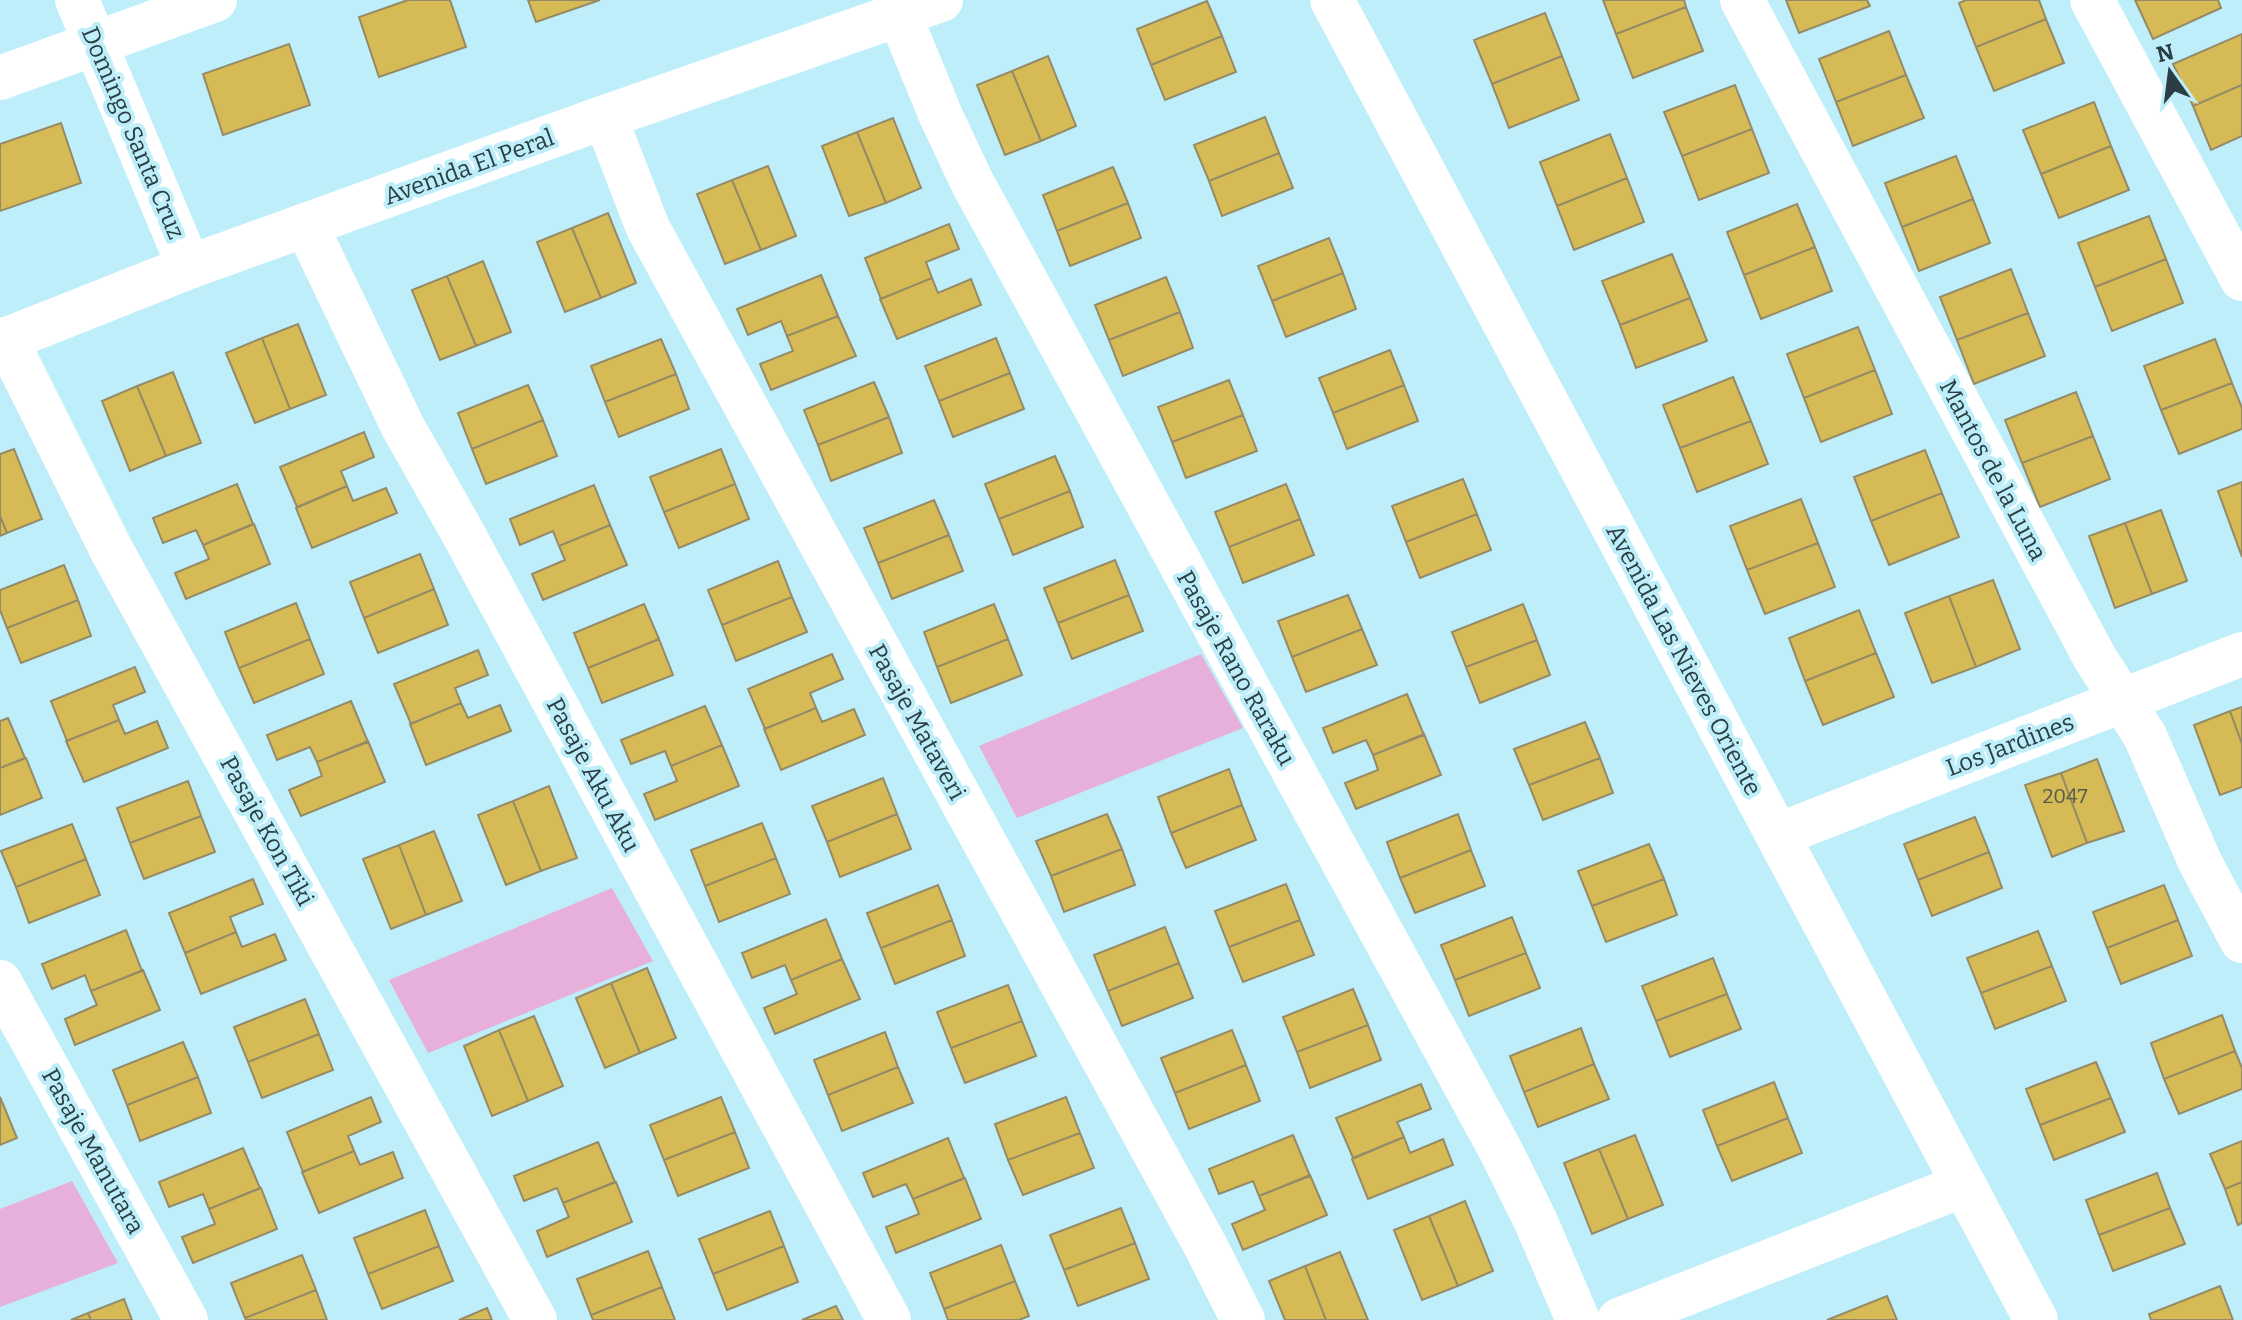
<svg xmlns="http://www.w3.org/2000/svg" width="2242" height="1320" font-family="Bitter,serif">
<rect width="100%" height="100%" fill="#bdeef9"/>
<path fill="#e7b0db" d="M1201 654 1243 728 1017 818 979 746Z
M612 888 653 961 428 1053 389 980Z
M72 1181 118 1263 0 1307V1209Z"/>
<path fill="#d5ba55" stroke="#958a66" stroke-width="2" d="M408 0H450L466 47 379 77 359 17Z
M528 0H600L536 22Z
M1603 0H1684L1686 7 1616 34Z
M1786 0H1867L1870 6 1799 33Z
M1966 0H2039L2046 19 1976 47 1959 3Z
M2135 0H2218L2221 8 2153 39Z
M1207 1 1222 36 1151 65 1137 29Z
M1686 7 1703 51 1633 78 1616 34Z
M1545 13 1562 56 1492 84 1474 40Z
M2046 19 2064 63 1994 91 1976 47Z
M1889 31 1906 75 1836 102 1819 59Z
M2242 34V85L2193 106 2173 64Z
M1222 36 1236 72 1165 100 1151 65Z
M289 44 310 105 223 135 203 74Z
M1048 56 1076 126 1041 141 1012 71Z
M1562 56 1579 100 1509 128 1492 84Z
M1012 71 1041 141 1005 155 977 85Z
M1906 75 1924 118 1853 146 1836 102Z
M1735 85 1752 129 1682 156 1664 112Z
M2242 85V136L2211 150 2193 106Z
M2094 102 2111 146 2041 174 2023 130Z
M1265 117 1279 153 1209 181 1194 145Z
M893 118 921 188 886 203 857 132Z
M61 123 81 183 0 211V144Z
M1752 129 1769 173 1699 200 1682 156Z
M857 132 886 203 849 216 822 146Z
M1610 134 1627 178 1557 206 1540 162Z
M2111 146 2129 190 2059 218 2041 174Z
M1279 153 1293 188 1222 216 1209 181Z
M1956 156 1973 199 1902 227 1885 183Z
M768 166 796 236 761 250 732 180Z
M1113 167 1128 203 1057 231 1043 195Z
M1627 178 1644 222 1574 250 1557 206Z
M732 180 761 250 725 264 697 194Z
M1973 199 1990 243 1919 271 1902 227Z
M1128 203 1141 238 1070 266 1057 231Z
M1797 204 1815 247 1744 275 1727 232Z
M608 213 636 283 601 298 572 228Z
M2149 216 2166 259 2095 287 2078 243Z
M949 224 959 249 926 262 932 278 881 299 865 258Z
M572 228 601 298 565 312 537 242Z
M1329 238 1343 273 1272 301 1258 266Z
M1815 247 1832 291 1761 319 1744 275Z
M1672 254 1690 298 1620 325 1602 281Z
M2166 259 2183 303 2112 331 2095 287Z
M483 261 511 332 476 346 447 276Z
M2011 269 2028 313 1957 340 1940 297Z
M1343 273 1356 309 1286 337 1272 301Z
M821 275 838 316 787 336 781 321 748 335 737 309Z
M447 276 476 346 440 360 412 290Z
M1166 277 1180 312 1109 340 1095 305Z
M932 278 938 293 971 279 981 305 897 339 880 299Z
M1690 298 1707 341 1636 368 1620 325Z
M1180 312 1193 348 1123 376 1109 340Z
M2028 313 2045 356 1974 384 1957 340Z
M838 316 856 356 771 390 760 364 793 351 787 336Z
M298 324 326 395 290 409 262 338Z
M1858 327 1875 370 1804 398 1787 354Z
M262 338 290 409 255 423 226 353Z
M996 338 1010 373 939 401 925 366Z
M661 339 676 374 605 402 591 366Z
M2215 339 2232 383 2161 410 2144 366Z
M1390 350 1404 385 1333 413 1319 378Z
M1875 370 1892 414 1821 442 1804 398Z
M173 372 201 443 166 456 137 386Z
M1010 373 1024 409 953 437 939 401Z
M676 374 689 409 619 437 605 402Z
M1733 377 1751 421 1680 448 1663 405Z
M1229 380 1243 415 1172 442 1158 407Z
M874 382 889 417 818 445 804 410Z
M2232 383 2242 408V429L2179 454 2161 410Z
M528 385 543 420 472 449 458 413Z
M1404 385 1418 421 1347 449 1333 413Z
M137 386 166 456 130 471 102 401Z
M2076 392 2093 436 2022 463 2005 420Z
M1243 415 1257 451 1186 478 1172 442Z
M889 417 902 453 831 481 818 445Z
M543 420 557 456 486 484 472 449Z
M1751 421 1768 464 1697 492 1680 448Z
M364 432 374 457 341 471 347 486 297 507 280 467Z
M2093 436 2110 479 2040 507 2022 463Z
M14 449 42 519 7 533 0 516V454Z
M721 449 735 484 664 512 650 477Z
M1925 450 1942 493 1871 521 1854 477Z
M1055 456 1070 491 999 519 985 484Z
M1463 479 1477 514 1406 542 1392 506Z
M2242 482V557L2218 491Z
M237 484 253 524 203 545 196 530 163 543 153 518Z
M735 484 749 519 679 548 664 512Z
M1286 484 1300 519 1229 547 1215 512Z
M594 485 610 525 559 546 553 531 520 545 510 519Z
M347 486 353 501 386 488 397 513 312 548 296 508Z
M1070 491 1083 527 1013 555 999 519Z
M1942 493 1959 537 1889 565 1871 521Z
M1801 499 1818 543 1747 570 1730 526Z
M934 500 949 535 878 563 864 528Z
M2161 510 2187 581 2152 594 2125 523Z
M1477 514 1491 550 1420 578 1406 542Z
M0 516 7 533 0 536Z
M1300 519 1314 555 1243 583 1229 547Z
M2125 523 2152 594 2115 608 2089 536Z
M254 524 270 564 186 599 175 573 209 559 203 545Z
M610 525 627 565 543 600 532 574 565 560 559 546Z
M949 535 963 571 892 599 878 563Z
M1818 543 1835 587 1765 614 1747 570Z
M420 554 434 589 364 618 350 582Z
M1115 560 1129 595 1058 623 1044 588Z
M778 561 792 597 722 625 708 590Z
M64 565 78 600 7 628 0 610V590Z
M1993 580 2020 649 1976 667 1949 596Z
M434 589 448 625 378 653 364 618Z
M1129 595 1143 631 1072 659 1058 623Z
M1348 595 1362 629 1292 657 1278 621Z
M1949 596 1976 667 1932 683 1905 613Z
M792 597 807 632 736 661 722 625Z
M78 600 91 636 21 663 7 628Z
M296 603 310 639 239 668 225 632Z
M644 604 659 639 588 668 574 633Z
M994 604 1008 639 937 667 924 632Z
M1523 604 1537 640 1466 667 1452 632Z
M1859 610 1876 653 1805 681 1789 638Z
M1362 629 1377 665 1306 692 1292 657Z
M310 639 324 674 254 703 239 668Z
M659 639 673 675 602 703 588 668Z
M1008 639 1022 675 951 703 937 667Z
M1537 640 1550 675 1480 703 1466 667Z
M478 650 488 675 455 688 461 703 411 724 394 684Z
M1876 653 1894 697 1823 725 1805 681Z
M832 654 843 679 810 693 816 708 765 729 748 689Z
M135 667 145 692 113 705 119 720 67 741 51 701Z
M1407 694 1424 735 1373 755 1366 740 1333 753 1323 728Z
M351 701 368 742 317 762 310 747 277 760 267 735Z
M461 703 468 718 500 705 511 731 426 765 410 724Z
M705 706 722 745 671 766 665 751 631 764 621 740Z
M2242 707V744L2230 711Z
M816 708 822 722 854 709 865 735 781 770 764 729Z
M2230 711 2242 744V787L2220 795 2194 725Z
M8 718 25 758 0 768V721Z
M119 720 125 734 157 721 168 748 84 782 66 741Z
M1585 722 1600 758 1529 785 1514 749Z
M1424 734 1441 775 1356 809 1345 783 1378 770 1373 755Z
M368 741 385 782 301 816 289 790 322 776 317 762Z
M722 745 739 786 655 820 644 794 677 781 671 766Z
M26 758 42 798 0 815V768Z
M1600 758 1613 793 1543 820 1529 785Z
M2097 759 2124 831 2087 843 2061 773Z
M1229 769 1242 805 1171 833 1158 797Z
M2061 773 2087 843 2052 857 2025 785Z
M883 778 897 814 827 842 812 806Z
M188 781 201 816 130 843 117 808Z
M549 786 577 858 541 871 513 801Z
M513 801 541 871 506 885 478 815Z
M1242 805 1256 840 1186 868 1171 833Z
M897 814 911 849 840 877 827 842Z
M1107 814 1122 849 1051 876 1036 841Z
M1458 814 1471 850 1400 878 1387 842Z
M201 816 215 852 144 879 130 843Z
M1975 817 1989 852 1918 880 1904 844Z
M762 823 776 858 705 886 691 850Z
M72 824 86 859 16 887 1 851Z
M434 831 462 901 426 915 399 845Z
M1649 844 1664 879 1592 906 1578 871Z
M399 845 426 915 391 929 363 859Z
M1122 849 1135 885 1064 912 1051 876Z
M1471 850 1485 886 1415 913 1400 878Z
M1989 852 2002 888 1932 916 1918 880Z
M776 858 790 894 719 922 705 886Z
M86 859 100 895 29 923 16 887Z
M253 879 263 904 230 917 236 932 185 953 169 913Z
M1664 879 1677 915 1606 942 1592 906Z
M1286 884 1300 920 1229 947 1215 911Z
M938 885 952 920 881 948 867 913Z
M2164 885 2178 920 2107 948 2093 912Z
M1512 917 1526 953 1455 980 1441 945Z
M826 919 842 959 791 980 785 965 752 978 742 953Z
M952 920 965 956 895 984 881 948Z
M1300 920 1314 955 1243 982 1229 947Z
M2178 920 2192 956 2121 984 2107 948Z
M1165 927 1179 963 1108 991 1094 955Z
M126 930 142 971 91 991 85 975 52 989 42 964Z
M2038 931 2052 966 1981 993 1967 958Z
M236 932 242 947 275 934 286 960 201 994 185 953Z
M1526 953 1540 988 1469 1016 1455 980Z
M1713 958 1727 994 1656 1021 1642 986Z
M842 959 860 999 775 1034 764 1008 797 994 791 980Z
M1179 963 1193 998 1122 1026 1108 991Z
M2052 966 2066 1001 1995 1029 1981 993Z
M647 968 676 1038 640 1053 611 983Z
M143 970 160 1010 75 1045 65 1019 97 1005 91 991Z
M611 983 640 1053 605 1068 576 998Z
M1008 985 1022 1021 951 1048 937 1012Z
M1353 989 1368 1025 1297 1052 1283 1017Z
M1727 994 1741 1029 1670 1057 1656 1021Z
M305 999 319 1034 248 1062 234 1027Z
M2222 1015 2235 1051 2164 1079 2151 1043Z
M534 1016 563 1086 528 1101 499 1030Z
M1022 1021 1036 1056 965 1083 951 1048Z
M1368 1025 1381 1060 1310 1088 1297 1052Z
M1581 1028 1594 1064 1524 1092 1510 1056Z
M499 1030 528 1101 492 1116 464 1046Z
M1232 1030 1246 1065 1175 1093 1161 1058Z
M885 1032 898 1067 828 1095 814 1060Z
M319 1034 333 1070 262 1098 248 1062Z
M183 1042 198 1077 127 1105 113 1070Z
M2235 1051 2242 1068V1089L2179 1114 2164 1079Z
M2096 1062 2111 1098 2040 1125 2026 1089Z
M1594 1064 1609 1099 1538 1127 1524 1092Z
M1246 1065 1260 1101 1189 1129 1175 1093Z
M898 1067 913 1103 842 1131 828 1095Z
M198 1077 211 1113 140 1141 127 1105Z
M1774 1082 1788 1118 1717 1146 1703 1110Z
M1421 1084 1431 1109 1397 1122 1404 1137 1353 1158 1336 1118Z
M0 1097 17 1138 0 1145Z
M371 1097 381 1122 348 1136 354 1151 303 1172 287 1132Z
M721 1097 735 1132 664 1160 650 1125Z
M1066 1097 1080 1133 1008 1160 995 1124Z
M2111 1098 2125 1132 2054 1160 2040 1125Z
M1788 1118 1802 1153 1732 1181 1717 1146Z
M735 1132 749 1168 678 1196 664 1160Z
M1080 1133 1094 1168 1023 1195 1008 1160Z
M1293 1135 1310 1176 1259 1196 1253 1181 1219 1194 1209 1169Z
M1635 1135 1663 1205 1628 1219 1599 1149Z
M1404 1137 1410 1153 1443 1139 1453 1165 1368 1199 1352 1159Z
M948 1138 964 1178 913 1199 906 1184 873 1197 863 1173Z
M2242 1141V1182L2225 1189 2210 1154Z
M598 1142 615 1182 563 1203 557 1188 524 1201 514 1176Z
M243 1148 260 1188 209 1209 203 1194 169 1207 159 1182Z
M1599 1149 1628 1219 1592 1234 1564 1163Z
M354 1151 360 1165 393 1152 403 1178 319 1213 302 1172Z
M2157 1173 2170 1208 2099 1235 2086 1200Z
M1310 1175 1327 1215 1243 1250 1232 1224 1265 1210 1259 1196Z
M965 1178 981 1219 896 1253 886 1227 919 1214 913 1199Z
M616 1182 632 1222 547 1257 537 1231 569 1217 563 1203Z
M2242 1182V1223L2238 1225 2225 1189Z
M261 1188 277 1229 193 1263 182 1237 215 1224 209 1209Z
M1465 1201 1493 1271 1458 1286 1429 1216Z
M1121 1208 1135 1243 1064 1270 1050 1235Z
M2170 1208 2185 1244 2113 1271 2099 1235Z
M425 1210 439 1246 368 1274 354 1238Z
M770 1211 784 1246 713 1274 699 1239Z
M1429 1216 1458 1286 1422 1300 1394 1230Z
M1135 1243 1149 1279 1078 1306 1064 1270Z
M1001 1245 1015 1281 944 1309 930 1273Z
M439 1246 453 1281 382 1309 368 1274Z
M784 1246 798 1282 727 1310 713 1274Z
M648 1251 662 1287 591 1315 577 1279Z
M1340 1252 1368 1320H1326L1305 1266Z
M302 1255 316 1290 245 1318 231 1283Z
M1305 1266 1326 1320H1285L1269 1281Z
M1015 1281 1029 1316 1019 1320H948L944 1309Z
M2220 1286 2233 1320H2151L2149 1314Z
M662 1287 675 1320H593L591 1315Z
M316 1290 327 1320H246L245 1318Z
M1887 1296 1897 1320H1827Z
M124 1299 132 1320H91L88 1313Z
M836 1306 843 1320H802Z
M487 1308 492 1320H459Z
M88 1313 91 1320H71Z"/>
<g fill="none" stroke-linecap="round" stroke-linejoin="round">
<path stroke="#fff" stroke-width="44" d="M77 0 189 267
M1742 0 2095 658 2145 736 2200 862 2242 941
M2092 0 2242 279
M899 14 941 116 972 182 1502 1153 1536 1222 1578 1320
M0 78 215 0
M605 117 648 228 1205 1245 1243 1320
M306 225 403 427 459 526 889 1320
M6 339 112 551 535 1320
M1778 835 2242 654
M0 982 186 1320
M1619 1320 1964 1185"/>
<path stroke="#fff" stroke-width="44" d="M1332 0 2036 1320
M0 342 189 267 605 117 941 0"/>
</g>
<g text-anchor="middle" stroke-width="8" stroke-linejoin="round" paint-order="stroke">
<g font-size="20" fill="#555d48">
<text x="2065" y="803">2047</text>
</g>
<g font-size="24" fill="#2a3e43" stroke="#bdeef9">
<text transform="translate(133 133) rotate(67)" y="8">Domingo Santa Cruz</text>
<text transform="translate(469 167) rotate(-20)" y="8">Avenida El Peral</text>
<text transform="translate(1993 470) rotate(62)" y="8">Mantos de la Luna</text>
<text transform="translate(1684 660) rotate(62)" y="8">Avenida Las Nieves Oriente</text>
<text transform="translate(1236 668) rotate(61)" y="8">Pasaje Rano Raraku</text>
<text transform="translate(917 722) rotate(61)" y="8">Pasaje Mataveri</text>
<text transform="translate(2010 745) rotate(-21)" y="8">Los Jardines</text>
<text transform="translate(593 775) rotate(62)" y="8">Pasaje Aku Aku</text>
<text transform="translate(267 831) rotate(61)" y="8">Pasaje Kon Tiki</text>
<text transform="translate(93 1151) rotate(61)" y="8">Pasaje Manutara</text>
</g>
</g>
<g transform="translate(2170 72) rotate(346)" stroke="#bdeef9" stroke-width="6" paint-order="stroke">
<path d="M0-6L14 30L0 20L-14 30Z" fill="#2a3e43"/>
<text y="-12" font-size="22" font-weight="bold" text-anchor="middle" fill="#2a3e43">N</text>
</g>
</svg>
